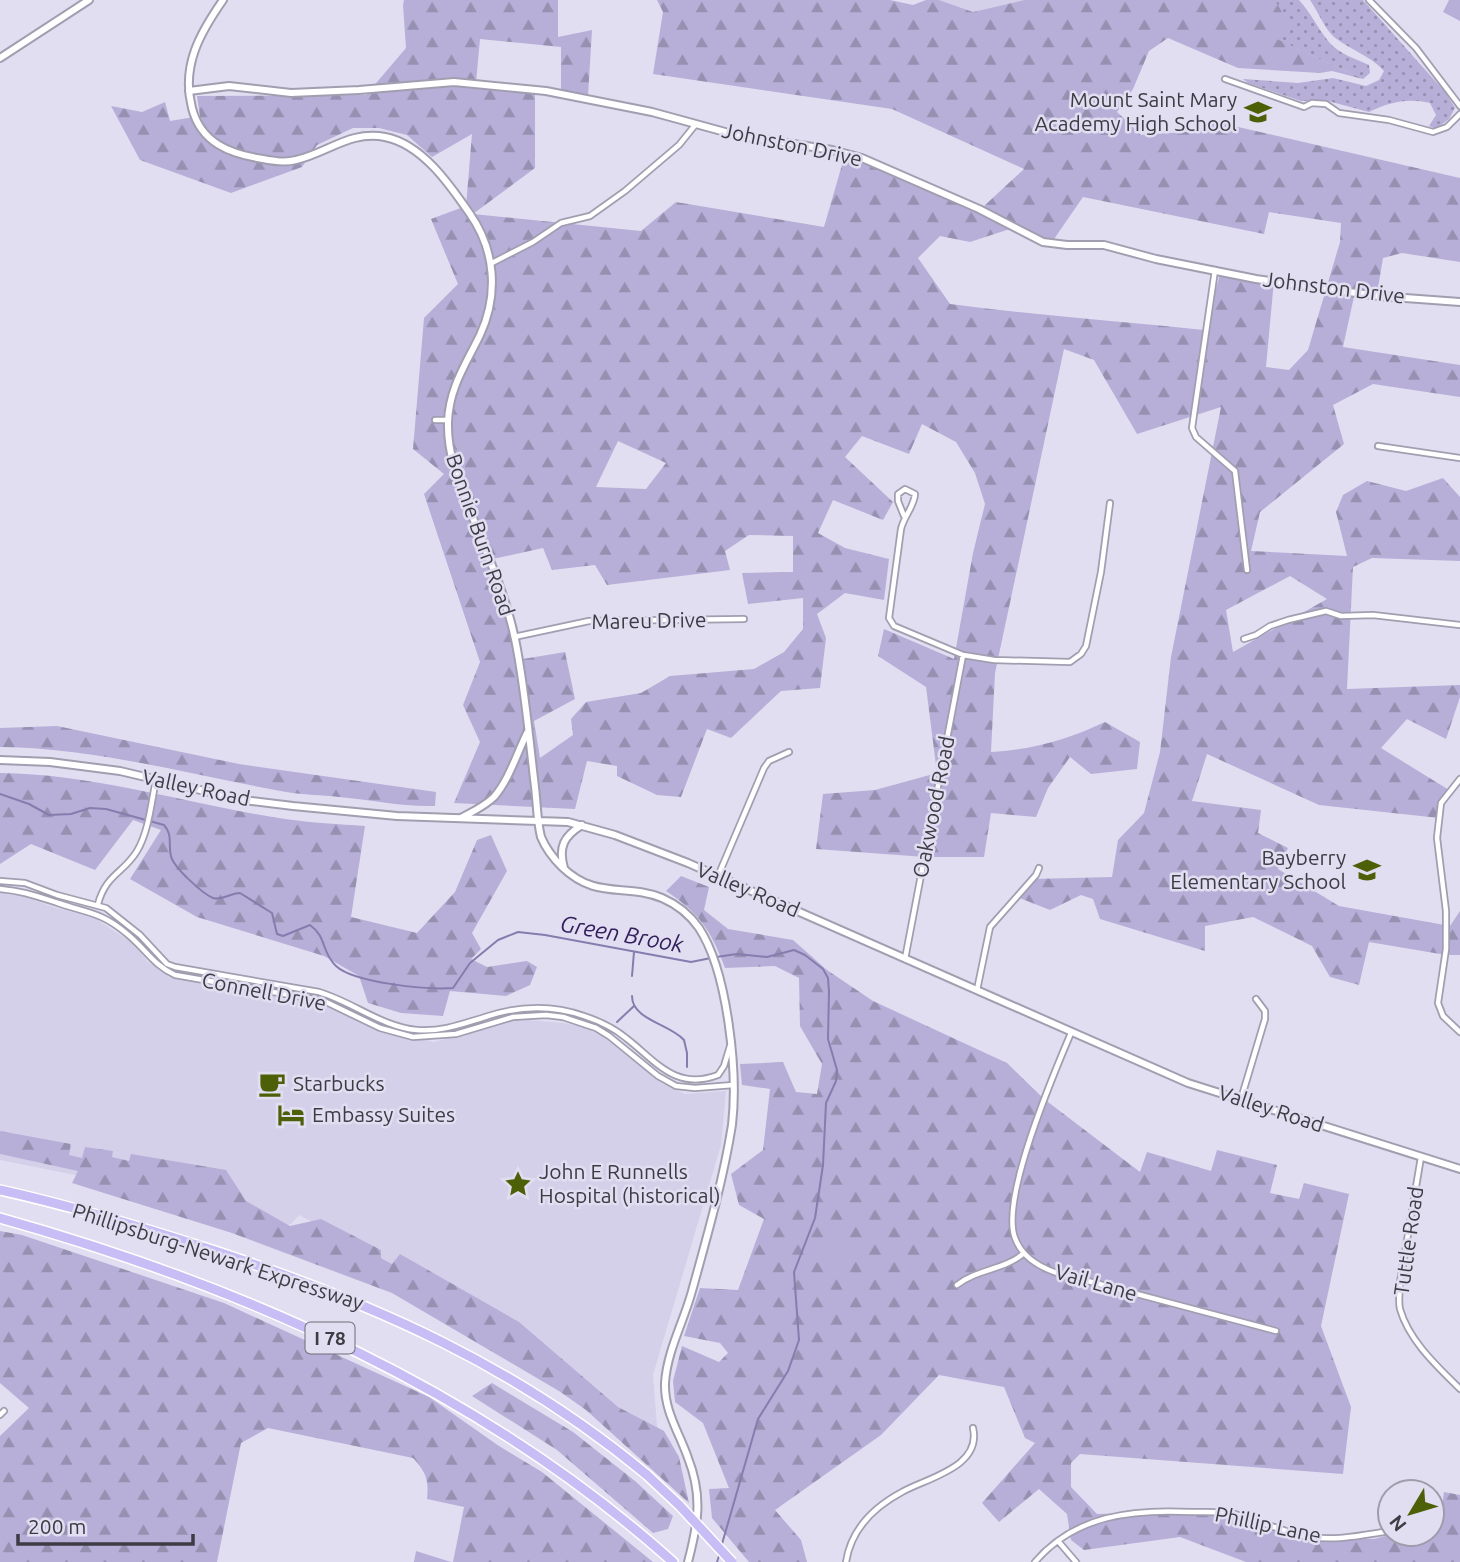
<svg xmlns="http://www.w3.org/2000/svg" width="1460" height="1562" font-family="Ubuntu,sans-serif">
<defs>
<pattern id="grass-dots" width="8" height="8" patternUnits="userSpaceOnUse" patternTransform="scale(1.75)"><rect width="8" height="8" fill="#b7afd8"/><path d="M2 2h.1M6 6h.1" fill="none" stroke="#9690b1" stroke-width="1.8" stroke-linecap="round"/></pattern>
<pattern id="forest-firs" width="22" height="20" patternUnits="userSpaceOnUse" patternTransform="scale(1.75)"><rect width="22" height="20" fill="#b7afd8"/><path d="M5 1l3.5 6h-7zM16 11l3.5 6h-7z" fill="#9690b1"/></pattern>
</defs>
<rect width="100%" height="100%" fill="#e1def1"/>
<path fill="#d5d0ea" d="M939 0H1024L973 12Z
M0 893 17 894 56 908 93 917 134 944 147 961 170 978 328 1006 373 1026 434 1042 515 1019 564 1023 586 1028 605 1038 661 1083 685 1094 726 1091 721 1145 653 1375 658 1438 509 1325 299 1215 291 1224 270 1229 125 1185 0 1160Z"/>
<path fill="url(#grass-dots)" d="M1275 0H1299C1311 13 1318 29 1329 42 1339 54 1356 59 1369 65L1370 73 1363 79 1276 39Z
M1310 0H1363L1445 92 1455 108 1449 119 1436 129 1429 126 1436 115 1430 103C1407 98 1390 102 1369 112L1328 101H1301L1248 83 1243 79 1298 83 1333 78 1366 86 1379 80 1384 71C1370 55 1350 50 1334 37 1324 28 1318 11 1310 0Z"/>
<path fill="url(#forest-firs)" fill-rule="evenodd" d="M404 0H558V37L592 30 588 96 561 92V47L480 39 476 82 535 88V168L473 214 641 231 676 202 824 227 846 151 983 207 1024 169 892 109 653 74 663 12 657 0H890L913 5 926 0H939L973 12 1024 0H1275L1288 23 1277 39 1363 79 1332 71 1320 73 1238 68 1168 38 1149 51 1133 89 1117 112 1141 135 1211 130 1212 121 1460 178V262L1402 253 1383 258 1377 294 1355 292 1343 347 1460 365V397L1373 384 1333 405 1344 444 1260 512 1251 551 1347 556 1336 512 1343 495 1367 481 1406 491 1443 478 1460 497V561L1372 558 1353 567 1347 689 1460 685V697L1446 739 1407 719 1381 748 1449 790 1439 818 1319 805 1207 754 1192 801 1261 810 1258 833 1288 848 1278 869 1339 906 1450 926 1460 911V955H1446L1369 942 1359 985 1330 977 1312 946 1253 917 1205 926V951L1100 919 1093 899 1081 895 1050 910 1017 897 1032 879 1112 877 1118 840 1144 813 1160 752 1171 657 1221 407 1137 434 1094 360 1064 349 995 673 991 752C1032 750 1069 739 1105 722L1140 742 1137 769 1091 774 1070 757 1048 788 1036 817 991 813 984 857H925L816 849 823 794 875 790 937 773 926 687 878 656 884 629 954 659 973 553 985 504 975 473 956 442 922 424 909 454 862 436 845 457 893 502 883 520 833 500 818 533 845 548 889 559 884 600 845 593 817 614 826 638 820 688 781 691 731 738 707 729 681 797 657 795 617 776V766L587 761 575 809 454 803 480 742 463 705 480 662 424 494 444 474 413 449 424 318 458 284 431 219 466 206 472 134 432 157 407 135 379 128H353L317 145 302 167 231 193 140 160 111 106 142 112 165 102 170 121 200 116 197 96 366 95 406 48 403 5ZM1083 197 1264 234 1269 212 1341 223 1340 242 1308 350 1289 370 1266 367 1274 280 1221 271 1204 330C1120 321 1035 315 950 304L918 258 940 236 970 242 1016 227 1052 242ZM618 441 666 463 646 489 596 487ZM749 535 793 536V572L742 573 748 604 803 598V629L784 652 754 669 670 676 641 693 586 702 571 719 573 735 540 758 534 721 575 699 565 652 517 660 514 643 488 560 543 548 552 570 595 565 607 585 730 570 725 551ZM1290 576 1327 599 1233 652 1226 610Z
M1449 0H1460V21L1443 12Z
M57 726 239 764 436 792 435 806C402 807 372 800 339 797 322 795 303 795 286 792 191 775 97 748 0 747V728Z
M0 773C98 774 190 805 285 819 312 823 339 824 365 826L351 917 417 933 455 892 477 840 491 835 507 871 472 933 481 949 471 959 487 967 527 961 537 967 530 985 506 996 450 991 443 1016 401 1013 368 1003 359 976 324 956 197 917 130 879 161 830 133 820 95 870 31 844 0 864Z
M681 876 709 887 704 910 728 929 793 940 827 970 873 1001 1007 1063 1044 1099 1140 1172 1147 1152 1211 1171 1217 1150 1277 1165 1270 1193 1299 1199 1304 1183 1349 1194 1321 1326 1351 1407 1343 1474 1080 1454 1071 1463V1487L1097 1514 1214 1511 1313 1536 1374 1539 1393 1534H1432V1524L1440 1521 1444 1492 1460 1495V1562H1246L1180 1537 1084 1550 1071 1540 1067 1514 1039 1489 999 1522 982 1503 1035 1443 1025 1438 1004 1387 939 1375 881 1435 775 1510 801 1540 807 1562H749L712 1518 709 1489 729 1488 703 1423 675 1402 673 1381 682 1346 719 1362 728 1353 720 1343 684 1336 700 1288 738 1290 764 1219 739 1205 731 1174 763 1150 770 1089 742 1085 740 1064 783 1062 796 1092 817 1094 822 1064 800 1026 799 978 775 966 725 968C711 930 699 913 666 891Z
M0 1131 71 1144 69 1155 82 1158 85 1147 113 1151 112 1157 129 1161 131 1154 226 1170 246 1201 290 1226 321 1219 381 1250V1258L392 1264 400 1254 519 1322 618 1407 664 1431 679 1457 689 1503 586 1410 559 1391 392 1293 232 1233 72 1183 78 1171 0 1154Z
M0 1231 22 1235 224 1303 429 1397 499 1446 542 1472 653 1562H453L464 1507 427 1499C429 1480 426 1472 413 1458L268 1428 241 1443 217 1562H0V1436L29 1408 0 1383Z
M492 1383 573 1432 635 1481 673 1516 668 1529 653 1533 557 1450 472 1396Z
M416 1551 451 1562H414Z"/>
<path fill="#b7afd8" d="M830 1235 850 1241 843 1280 823 1274Z"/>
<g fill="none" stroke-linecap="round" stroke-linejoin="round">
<path stroke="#877cae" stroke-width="2" d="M0 794 29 804 49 815 71 814 90 808 106 809 164 825C173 835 168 844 171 856 173 867 203 894 213 898 222 901 230 893 240 893L272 913 277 934 283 936 310 925C327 937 321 952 336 966 354 983 428 990 453 988L470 963 498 940 518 932 545 935 691 962 711 958
M716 957 737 954 767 957 794 950 805 955 823 969 828 978 829 992 828 1039 837 1070 836 1081 826 1103 823 1165 815 1218 794 1272 799 1340 788 1371 758 1419 722 1544
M632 976 634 952
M632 996C632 1020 670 1024 684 1040L687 1053V1067
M617 1022 634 1006
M717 1562 720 1553"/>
<defs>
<path id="minor" d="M1369 0 1416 48 1460 106
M1225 79 1304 107 1312 103 1326 104 1339 113 1389 120 1433 132 1447 127 1460 114
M492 263 533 242 561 223 590 216 625 191 679 145 696 124
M1215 270 1192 428 1196 437 1235 471 1247 570
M435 420H448
M1378 446 1460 458
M904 516 898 501V494L905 489 915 494C914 507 904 516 901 529L889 618 894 626 963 655 994 660 1070 662 1081 654 1086 646 1101 572 1110 503
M514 637 589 621 744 619
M1244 639 1256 635 1270 626 1288 620 1326 611 1341 616 1373 615 1460 625
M1460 779 1441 803 1437 838 1446 911V949L1438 1003 1443 1016 1460 1032
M718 876 764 768 769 761 789 752
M0 881 25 883 57 895 106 908 140 935 167 964 175 967 319 992C353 1002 382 1027 417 1030 441 1032 462 1024 485 1017 518 1006 550 1004 584 1016 599 1021 614 1028 626 1038 656 1061 675 1091 718 1075L724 1066 730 1046
M0 889C23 891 36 896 58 903 87 913 101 912 126 933 144 947 154 966 175 975L324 1001 380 1028 413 1037 456 1034 513 1017 546 1015 563 1017 596 1028 609 1036 658 1076 676 1086 695 1088 733 1085
M98 904C106 874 124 873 137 851 149 831 151 803 156 780
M905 959 963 655
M977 990 990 927 1036 875 1039 868
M1071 1033C1054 1073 1000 1199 1015 1238 1021 1255 1038 1266 1054 1272L1276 1331
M1241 1099 1265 1019V1011L1256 999
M1421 1157 1400 1282C1400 1291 1398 1301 1400 1309 1409 1341 1438 1367 1460 1389
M957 1285C977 1269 1005 1270 1024 1253
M0 1415 4 1411
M1432 1518 1438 1514
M1058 1541 1076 1562
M846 1562C851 1530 874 1507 902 1492 927 1478 982 1467 973 1428
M1035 1562C1075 1515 1133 1509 1191 1512 1205 1512 1220 1511 1234 1514 1259 1520 1285 1533 1310 1537 1337 1541 1363 1535 1390 1531"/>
<path id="tertiary" d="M189 91 229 86 291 93 359 90 454 82 546 91 652 112 736 135 832 150 862 158 979 209 1043 242 1067 245H1104L1156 259 1256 279 1378 296 1460 302"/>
<path id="secondary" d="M223 0C200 33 181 66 192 108 201 143 230 154 263 159 274 161 285 163 296 160 327 153 351 130 385 137 422 144 450 185 470 214 495 250 499 294 480 335 466 364 449 388 448 422 447 457 461 487 473 518 489 558 506 597 515 639 525 687 529 738 535 787 537 804 537 821 541 837 546 849 553 858 562 867 596 900 625 883 662 898 676 904 690 915 699 928 728 972 738 1073 732 1125 723 1181 707 1237 692 1291 684 1321 667 1351 665 1383 664 1411 679 1432 688 1458 703 1496 698 1524 688 1562
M0 58 89 0
M0 760 50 762 120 771 243 800 293 806 397 816 568 822 615 835 688 863 1188 1083 1460 1169
M461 818C472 812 485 806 494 797 509 780 517 753 527 733
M564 868C558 847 564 836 582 825"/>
<path id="motorway" d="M0 1190C73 1206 144 1228 215 1251 375 1304 516 1366 647 1475
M0 1218C245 1287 482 1391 673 1562"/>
</defs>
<use href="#minor" stroke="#a19eb0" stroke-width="8"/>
<use href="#tertiary" stroke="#a19eb0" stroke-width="10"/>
<use href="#secondary" stroke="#a19eb0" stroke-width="10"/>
<use href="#motorway" stroke="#fff" stroke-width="12"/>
<use href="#minor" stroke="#fff" stroke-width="4.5"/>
<use href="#tertiary" stroke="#fff" stroke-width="6"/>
<use href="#secondary" stroke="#fff" stroke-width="6"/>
<use href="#motorway" stroke="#c8bdf4" stroke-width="9"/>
<defs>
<path id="motorway-bridge" d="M647 1475 679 1505 732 1562"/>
</defs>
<use href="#motorway-bridge" stroke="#fff" stroke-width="12" stroke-linecap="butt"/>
<use href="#motorway-bridge" stroke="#c8bdf4" stroke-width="9"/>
</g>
<defs>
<symbol id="school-bare" viewBox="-9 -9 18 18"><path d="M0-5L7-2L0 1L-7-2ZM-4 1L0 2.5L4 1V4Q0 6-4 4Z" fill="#4d6008" stroke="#e1def1" stroke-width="2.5" paint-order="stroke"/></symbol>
<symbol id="cafe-bare" viewBox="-9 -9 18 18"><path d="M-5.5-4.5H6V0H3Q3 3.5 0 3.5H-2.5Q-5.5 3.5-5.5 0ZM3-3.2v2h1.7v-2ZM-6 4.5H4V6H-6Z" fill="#4d6008" stroke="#e1def1" stroke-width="2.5" paint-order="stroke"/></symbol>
<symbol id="hotel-bare" viewBox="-9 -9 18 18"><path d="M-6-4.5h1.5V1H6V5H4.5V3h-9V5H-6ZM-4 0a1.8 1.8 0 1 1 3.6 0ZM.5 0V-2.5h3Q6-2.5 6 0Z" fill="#4d6008" stroke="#e1def1" stroke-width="2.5" paint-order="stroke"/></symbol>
<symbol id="sight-bare" viewBox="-9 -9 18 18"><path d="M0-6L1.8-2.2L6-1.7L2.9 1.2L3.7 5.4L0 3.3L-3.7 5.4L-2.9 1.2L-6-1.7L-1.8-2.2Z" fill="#4d6008" stroke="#e1def1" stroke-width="2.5" paint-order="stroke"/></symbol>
</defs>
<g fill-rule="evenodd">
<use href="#school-bare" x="1239" y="93" width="38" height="38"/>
<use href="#school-bare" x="1348" y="851" width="38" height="38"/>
<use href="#cafe-bare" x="253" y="1065" width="38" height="38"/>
<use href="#hotel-bare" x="272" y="1096" width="38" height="38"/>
<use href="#sight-bare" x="499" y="1165" width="38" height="38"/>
</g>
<g text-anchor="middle" stroke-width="5" stroke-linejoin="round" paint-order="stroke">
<rect fill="#e1def1" stroke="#6e6c77" stroke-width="2" x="305.5" y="1322.5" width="49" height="31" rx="5"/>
<g font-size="19" font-weight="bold" fill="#3d3b43">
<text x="330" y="1345">I 78</text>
</g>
<g font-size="21" fill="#3d3b43" stroke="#e1def1" text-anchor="start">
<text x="1237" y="107" text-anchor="end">Mount Saint Mary<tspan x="1237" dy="24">Academy High School</tspan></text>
<text x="1346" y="865" text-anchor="end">Bayberry<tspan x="1346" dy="24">Elementary School</tspan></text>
<text x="293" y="1091">Starbucks</text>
<text x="312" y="1122">Embassy Suites</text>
<text x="539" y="1179">John E Runnells<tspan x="539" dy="24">Hospital (historical)</tspan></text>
</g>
<g font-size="21" fill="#3d3b43" stroke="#e1def1">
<text transform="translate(792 145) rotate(12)" y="7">Johnston Drive</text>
<text transform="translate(1334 288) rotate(7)" y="7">Johnston Drive</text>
<text transform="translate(480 535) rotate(71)" y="7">Bonnie Burn Road</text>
<text transform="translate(649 621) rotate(-1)" y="7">Mareu Drive</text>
<text transform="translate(196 788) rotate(12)" y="7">Valley Road</text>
<text transform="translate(934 807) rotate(-79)" y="7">Oakwood Road</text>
<text transform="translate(748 890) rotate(23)" y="7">Valley Road</text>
<text transform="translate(264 992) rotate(11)" y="7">Connell Drive</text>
<text transform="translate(1271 1109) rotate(18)" y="7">Valley Road</text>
<text transform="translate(1409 1241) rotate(-82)" y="7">Tuttle Road</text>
<text transform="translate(218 1257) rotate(18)" y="7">Phillipsburg-Newark Expressway</text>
<text transform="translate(1096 1283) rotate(16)" y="7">Vail Lane</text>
<text transform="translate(1268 1525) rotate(12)" y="7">Phillip Lane</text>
</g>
<g font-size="23" font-style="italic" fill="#33205d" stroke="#e1def1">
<text transform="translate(622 934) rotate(10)" y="8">Green Brook</text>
</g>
</g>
<g transform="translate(1411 1513) rotate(232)"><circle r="33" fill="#e1def1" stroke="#9f9dab" stroke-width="2"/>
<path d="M0-5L12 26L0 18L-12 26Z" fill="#4d6008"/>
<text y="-10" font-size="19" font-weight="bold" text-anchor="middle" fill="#3d3b43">N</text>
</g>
<path d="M18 1534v10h175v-10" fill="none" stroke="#3d3b43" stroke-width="3.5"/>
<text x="28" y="1534" font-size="21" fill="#3d3b43" stroke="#e1def1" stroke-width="5" paint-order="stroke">200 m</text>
</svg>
